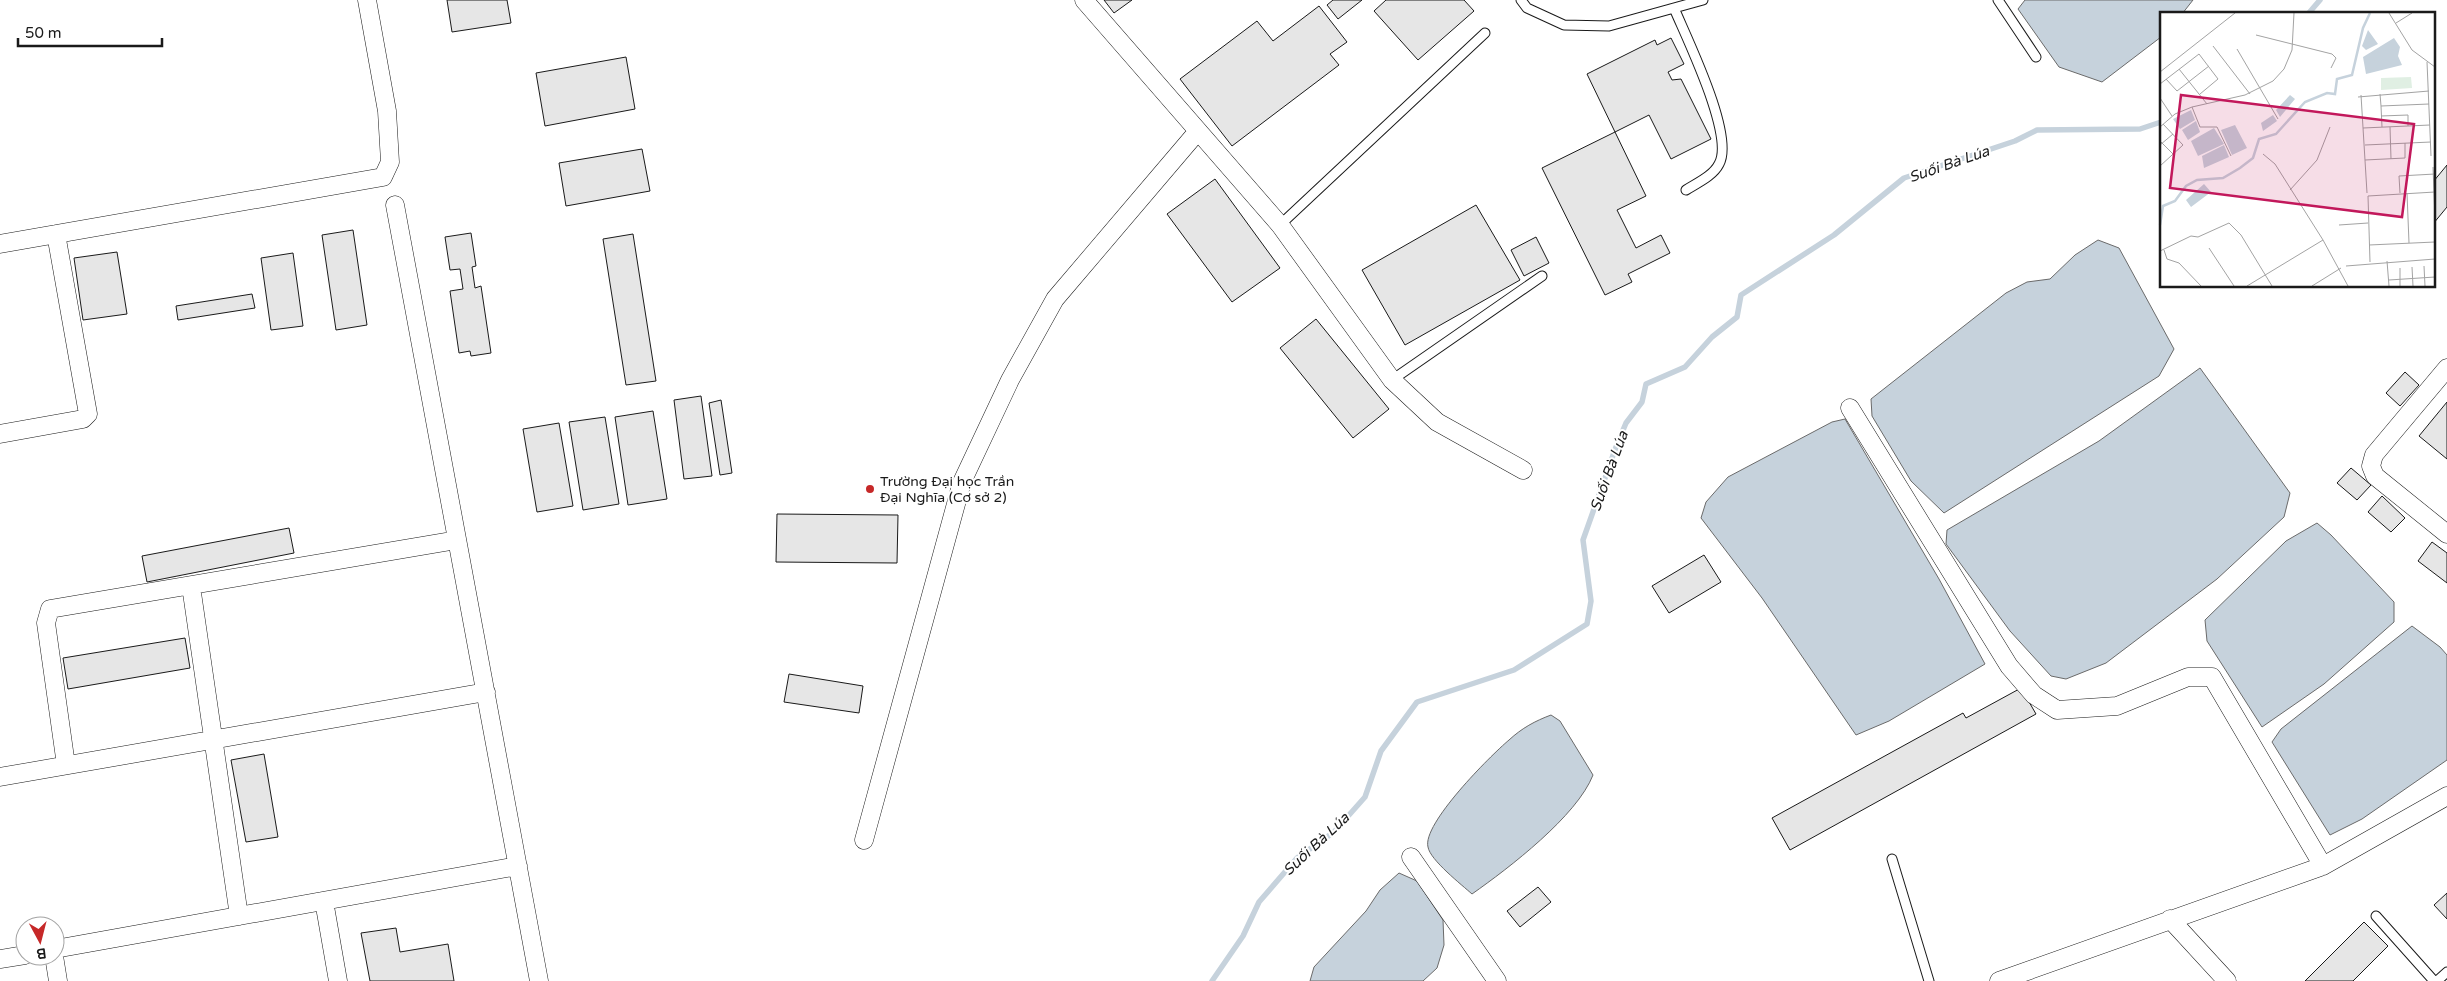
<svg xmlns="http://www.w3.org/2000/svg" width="2447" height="981" font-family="'Varela Round',sans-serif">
<rect width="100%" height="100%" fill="#fff"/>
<path fill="#c6d2dc" stroke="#6a6a6a" d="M2025 0H2193L2182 14H2161V37L2102 82 2059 67 2018 9Z
M2098 240 2119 248 2174 349 2159 376 1944 513 1911 481 1872 416 1871 399 2006 293 2027 282 2050 279 2075 255Z
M2200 368 2290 493 2284 517 2217 579 2106 663 2066 679 2051 676 2010 631 1946 544 1947 530 2099 441Z
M1845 419 1939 579 1985 664 1889 721 1856 735 1762 598 1701 518 1706 502 1728 477 1832 422Z
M2317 523 2331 535 2394 602V622L2324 684 2262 727 2207 641 2205 620 2286 541Z
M2412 626 2440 647 2447 655V760L2362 819 2330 835 2272 742 2281 729Z
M1551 715 1560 721 1593 775C1577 816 1509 868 1472 894 1462 885 1430 860 1428 847 1422 824 1490 756 1509 740 1522 728 1535 721 1551 715Z
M1399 873 1417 881 1443 920 1444 945 1437 968 1423 981H1310L1314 967 1366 911 1380 890Z"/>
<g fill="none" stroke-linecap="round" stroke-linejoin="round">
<path stroke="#c6d2dc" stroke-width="5.5" d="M2308 14 2320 0
M1212 981 1243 936 1259 902 1297 858 1334 832 1365 797 1381 751 1417 702 1514 670 1587 624 1591 601 1583 540 1616 447 1626 423 1642 402 1646 384 1685 367 1712 337 1737 317 1741 295 1834 235 1904 178 2015 141 2037 130 2140 129 2161 122"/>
</g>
<path fill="#e6e6e6" stroke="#1a1a1a" d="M447 0H507L511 23 452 32Z
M1104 0H1132L1114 13Z
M1333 0H1362L1338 19 1327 5Z
M1386 0H1464L1474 11 1418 60 1374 11Z
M1319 6 1347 42 1330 54 1339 65 1232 146 1180 79 1257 21 1273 41Z
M1671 38 1684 64 1668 72 1672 80 1681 79 1711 139 1671 159 1649 115 1615 132 1587 74 1655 40 1657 45Z
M626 57 635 109 545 126 536 73Z
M1615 132 1646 196 1617 210 1636 248 1661 235 1670 253 1628 274 1632 282 1605 295 1542 168Z
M642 149 650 191 566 206 559 163Z
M2447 165V207L2433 224V182Z
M1215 179 1280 268 1232 302 1167 214Z
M1476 205 1520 280 1405 345 1362 270Z
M353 230 367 325 336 330 322 235Z
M471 233 476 266 472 267 475 288 481 286 491 353 471 356 470 351 459 353 450 291 463 289 460 269 450 270 445 237Z
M633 234 656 381 626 385 603 239Z
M1536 237 1549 263 1524 276 1511 250Z
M117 252 127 314 83 320 74 258Z
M293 253 303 326 271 330 261 258Z
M252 294 255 308 178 320 176 306Z
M1316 319 1389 409 1353 438 1280 348Z
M2405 372 2419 385 2400 406 2386 393Z
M701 396 712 476 684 479 674 400Z
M721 400 732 473 720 475 709 403Z
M2447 402V459L2419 436Z
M653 411 667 499 628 505 615 417Z
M605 417 619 504 583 510 569 422Z
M559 423 573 506 537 512 523 429Z
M2351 468 2371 485 2357 500 2337 483Z
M2382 496 2405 518 2391 532 2368 512Z
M777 514 898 515 897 563 776 562Z
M289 528 294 553 147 582 142 556Z
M2432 542 2447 553V583L2418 561Z
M1704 555 1721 582 1669 613 1652 586Z
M185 638 190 668 68 689 63 658Z
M789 674 863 686 859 713 784 702Z
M2021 688 2036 714 1790 850 1772 818 1963 713 1966 718Z
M264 754 278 837 246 842 231 760Z
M1538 887 1551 902 1520 927 1507 911Z
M2447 893V919L2434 905Z
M2364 922 2388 946 2353 981H2305Z
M396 928 400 952 448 944 454 981H370L361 933Z"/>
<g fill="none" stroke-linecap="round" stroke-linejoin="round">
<defs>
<path id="service" d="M1521 0 1527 8 1564 25 1609 26 1703 0
M1998 0 2036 57
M1674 8C1687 39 1735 136 1719 164 1713 176 1697 183 1686 190
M1280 225 1485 33
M1392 380 1542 276
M1892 859 1929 981
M2376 916 2434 981
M2437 981 2447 972"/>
<path id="minor" d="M1084 0 1280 225 1392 380 1437 422 1523 470
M395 205 539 981
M0 244 383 177 390 162 387 111 367 0
M2447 368 2374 455 2371 466 2375 476 2447 534
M1850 408 2009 666 2034 695 2057 710 2117 706 2188 677H2212L2323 866
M0 434 83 419 88 414 56 234
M191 586 239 916
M66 765 46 623 50 609 457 540
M0 777 486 692
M864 840 962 482 1010 380 1055 299 1198 131
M1411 857 1497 981
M324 901 338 981
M2170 919 2227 981
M55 949 518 866
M54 956 58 981
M0 959 25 955
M1999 981 2323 866 2447 796"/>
</defs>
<use href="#service" stroke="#1a1a1a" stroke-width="11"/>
<use href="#minor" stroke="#1a1a1a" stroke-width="19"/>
<use href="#service" stroke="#fff" stroke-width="9"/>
<use href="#minor" stroke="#fff" stroke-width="18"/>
</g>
<circle fill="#c62828" stroke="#fff" stroke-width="2" cx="870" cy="489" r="5"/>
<g text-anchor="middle" stroke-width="4" stroke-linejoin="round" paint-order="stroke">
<g font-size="14" fill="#1a1a1a" stroke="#fff" text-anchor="start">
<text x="880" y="486">Trường Đại học Trần<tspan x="880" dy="16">Đại Nghĩa (Cơ sở 2)</tspan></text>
</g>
<g font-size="15" font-style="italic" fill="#1a1a1a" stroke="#fff">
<text transform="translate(1949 164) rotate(-19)" y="5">Suối Bà Lúa</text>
<text transform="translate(1609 471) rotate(-70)" y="5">Suối Bà Lúa</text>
<text transform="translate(1316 844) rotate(-43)" y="5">Suối Bà Lúa</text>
</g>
</g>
<g transform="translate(2160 12)">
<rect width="275" height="275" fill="#fff"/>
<path d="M251 65 252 76 221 78V66Z" fill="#e0efe3"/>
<path d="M208 18 218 32 206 38 202 34ZM234 26 240 35 238 44 242 53 206 62 203 45ZM130 83 135 87 120 105 116 98ZM31 98 35 108 20 117 13 107ZM113 103 117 109 103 119 101 111ZM36 109 40 120 28 128 22 118ZM75 113 87 136 72 143 61 118ZM54 116 64 132 38 144 31 129ZM64 133 69 145 44 156 42 144ZM44 172 51 180 31 195 26 188Z" fill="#c6d2dc"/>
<path fill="none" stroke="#c6d2dc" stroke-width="2.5" d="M0 213 3 194 15 189 26 174 37 168 63 166 80 156 93 146 99 127 116 122 145 90 167 81 175 82 177 67 192 63 203 16 210 1"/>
<path fill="none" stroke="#a3a3a3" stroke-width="1" d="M229 1 252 38 275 55M236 11 252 1M96 23 172 42 176 46 171 56M53 34 90 82M77 37 118 107M267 50 271 144M19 57 47 92M0 60 75 1M6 67 17 79 49 54M0 72 39 42 58 67 40 82M220 82 221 94 269 92M201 83 207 181M198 85 269 79M0 86 12 104M221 94 222 115M32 95 40 115H57L71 144M221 104 248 103V114M0 115 15 102 32 95 85 83 113 69 124 57 132 38 134 1M230 115 231 147M203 116 270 113M0 129 13 142M0 133 13 122M205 133 271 130M103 142 115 152 163 228 188 274M205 148 245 146V131M0 154 23 133 3 112M273 155 275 206M130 178 157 148 170 115M240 181 239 164 275 162M247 181 249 231M179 213 208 211M209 233 275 230M49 236 74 274M4 238 7 247 19 251 41 274M0 239 31 224 38 225 69 211 81 223 112 274M227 249 229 274M210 250 208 184 275 180M186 254 275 247M264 254 265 274M252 255 253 274M240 256V274M229 268 275 265M87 274 163 228M152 274 181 256"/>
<path fill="#c2185b" fill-opacity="0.15" stroke="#c2185b" stroke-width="2.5" d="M21 83 254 112 242 205 10 176Z"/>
<rect width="275" height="275" fill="none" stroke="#1a1a1a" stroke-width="2.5"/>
</g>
<g transform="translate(40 941) rotate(173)"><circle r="24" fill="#ffffff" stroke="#a3a3a3"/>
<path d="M0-4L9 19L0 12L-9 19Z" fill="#c62828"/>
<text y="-8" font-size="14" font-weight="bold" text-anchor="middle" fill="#1a1a1a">B</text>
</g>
<path d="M18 38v8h144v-8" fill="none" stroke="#1a1a1a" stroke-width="2.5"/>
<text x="25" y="38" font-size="15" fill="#1a1a1a" stroke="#ffffff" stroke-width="4" paint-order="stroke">50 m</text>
</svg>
